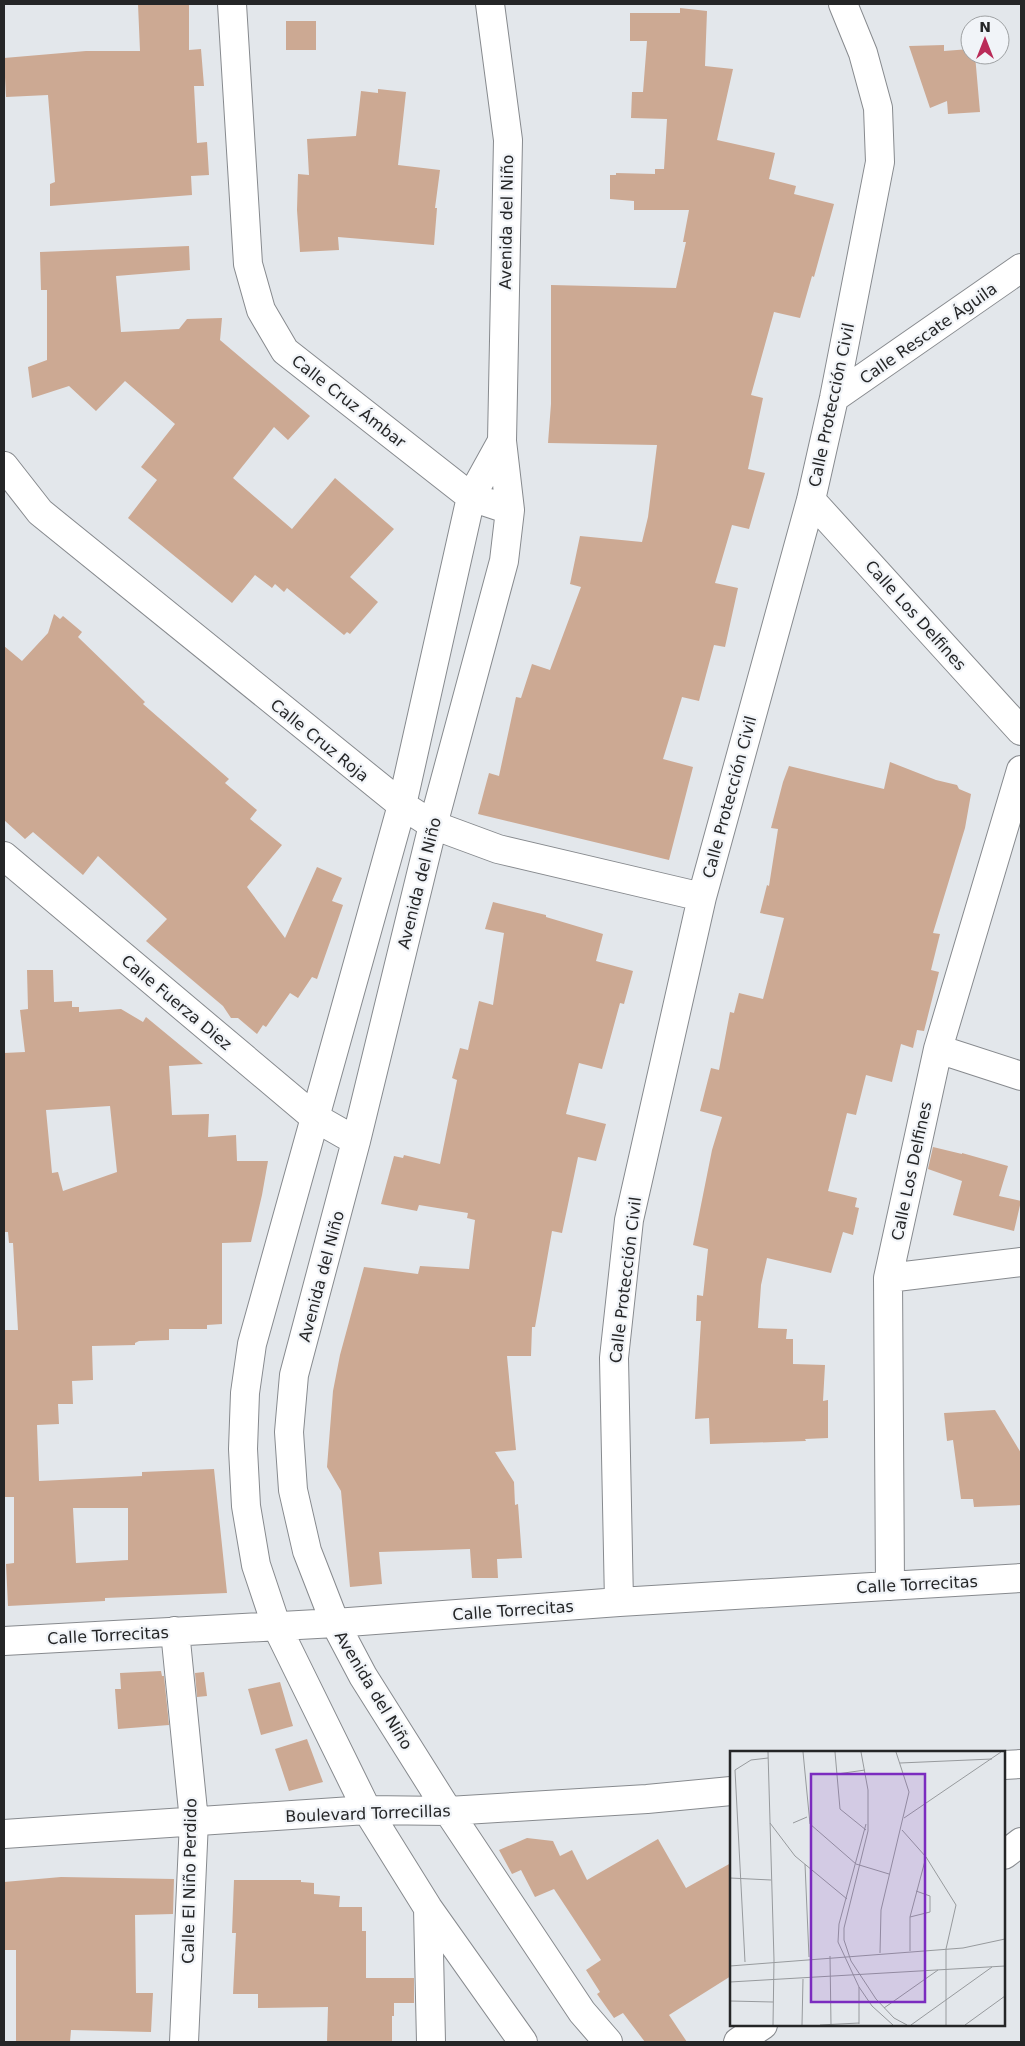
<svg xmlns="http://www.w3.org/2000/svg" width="1025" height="2046" font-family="'DejaVu Sans',sans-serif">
<rect width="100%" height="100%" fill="#e3e7eb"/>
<path fill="#cca993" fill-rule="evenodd" d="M138 4H189V50L201 49 204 86H194L197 143 207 142 209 175 191 176 192 195 50 206V184L55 182 48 95 6 97 4 58 86 51H140Z
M680 8 707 11 705 66 733 69 717 140 775 153 769 179 796 186 794 194 834 204 814 277 812 276 800 318 774 312 751 395 763 398 748 469 765 473 749 529 732 525 715 583 738 588 725 647 714 645 699 701 682 697 663 759 693 767 669 860 478 814 489 773 499 776 516 697 521 698 532 664 550 670 581 587 570 584 580 536 642 542 648 517 657 445 548 443 551 404V285L676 288 686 242H683L689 210H634V201L610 199V175H616V173L655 174V169H664L667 119 631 118 632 92H643L647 41H630V13H680Z
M286 21H316V50H286Z
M944 45V51L970 49V55H975L980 112 948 114 947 101 930 108 909 46Z
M378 89 406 92 398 165 440 170 435 208H437L434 245 338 237 339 250 300 252 297 210 298 174 309 175 307 139 356 136 361 91 378 93Z
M189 246 190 270 116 276 121 332 179 329 187 319 222 318 220 340 310 416 288 440 274 427 233 478 292 529 335 478 394 529 350 577 378 602 350 634 347 632 344 635 287 588 284 592 275 584 272 588 255 575 232 603 128 518 157 480 141 467 175 424 125 381 96 411 69 386 32 398 28 367 47 360V290H41L40 252Z
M54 614 60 619 63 616 82 632 78 637 145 702 143 704 229 779 225 783 257 810 250 819 282 845 247 887 285 938 317 867 342 878 332 901 343 905 317 979 312 977 298 998 290 993 266 1027 263 1025 257 1034 238 1018H231L223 1006 146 941 167 919 98 856 83 875 33 832 25 839 4 820V646L22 661 48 633Z
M890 762 936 780 957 785 959 789 971 794 965 828 933 933 940 934 931 970 939 972 924 1031 917 1030 913 1048 901 1044 892 1082 866 1075 856 1115 847 1113 828 1191 857 1198 855 1207 859 1208 853 1235 843 1232 831 1273 767 1258 761 1285 758 1328 787 1329 786 1339H793V1364L825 1365 823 1401 828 1400V1438L805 1439 806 1441 710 1444 709 1418 695 1419 701 1321H696L697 1295 703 1296 708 1249 693 1245 712 1150 722 1117 700 1111 711 1068 719 1070 730 1012 734 1013 739 993 763 999 784 918 760 913 767 885 769 886 778 829 771 828 783 782 789 766 884 789Z
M493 902 546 915V917L603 934 596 961 633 971 624 1004 620 1003 602 1069 579 1063 566 1114 606 1124 596 1161 578 1157 562 1233 552 1231 535 1327H532L531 1356H507L516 1450 495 1452 514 1482 515 1505 518 1504 522 1558 497 1559 498 1578H472L470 1549 379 1552 382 1584 350 1587 341 1491 327 1467 333 1391 340 1355 364 1267 418 1274 420 1266 469 1269 475 1220 467 1218 468 1213 419 1205 417 1211 381 1204 394 1156 403 1158 404 1155 440 1164 457 1080 452 1078 460 1048 468 1050 479 1001 493 1005 504 933 485 929Z
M27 970H53L54 1002 72 1001V1007H79V1012L121 1009 143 1022 146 1017 203 1064 169 1066 172 1115 209 1114 208 1137 236 1135 237 1161H268L262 1195 251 1242 222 1243V1324L207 1325V1329H169V1340L139 1341 135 1343V1345L92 1346 93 1380 72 1381 73 1404H58L59 1424 37 1425 39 1481 142 1476V1472L214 1469 227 1593 105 1598V1601L8 1606 6 1564 14 1563V1497H4V1330H18L13 1243H9L8 1232H4V1053L25 1052 20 1010 28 1009ZM110 1106 117 1172 63 1191 58 1172 52 1173 46 1110ZM73 1508H128V1560L76 1563Z
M933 1147 962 1154V1153L1008 1166 999 1196 1021 1201 1014 1231 953 1215 962 1181 928 1169Z
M995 1410 1021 1453V1505L974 1507 973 1499H961L953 1440 947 1441 944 1413Z
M161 1671 162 1676H164L169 1725 118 1729 115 1689H121L120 1673Z
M204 1672 207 1696 197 1697 195 1673Z
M280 1682 293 1726 261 1735 248 1689Z
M307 1739 323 1782 289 1791 275 1749Z
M527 1838 553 1841 560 1856 572 1850 587 1880 658 1839 686 1888 731 1863V1976L669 2015 687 2042H645L623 2013 614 2018 597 1994 600 1992 586 1970 601 1960 554 1889 535 1897 521 1870 512 1874 499 1850Z
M61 1877 174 1879 173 1914 135 1915 136 1993H153L151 2032 71 2030 70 2042H16V1950H4V1882Z
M234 1880H301V1882L314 1883V1894L340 1896 339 1907H362V1931H366V1978H414V2003H394V2016H392V2042H327L328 2007 258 2008V1994H233L236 1933H232Z"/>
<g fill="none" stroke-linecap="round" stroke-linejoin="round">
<defs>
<path id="minor" d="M232 4 248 264 261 310 285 351 471 497 510 510
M490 4 508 140 502 441 510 510 504 561 433 825 356 1141 294 1375 289 1432 293 1490 307 1551 335 1623 363 1676 448 1811 582 2012 608 2042
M834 398 1021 268
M502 441 471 497 402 805 252 1344 245 1393 243 1449 246 1506 256 1565 276 1625 367 1810 428 1908 523 2042
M4 466 40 512 402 805 433 825 498 849 702 897
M811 500 1021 731
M4 856 314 1117 356 1141
M938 1049 1021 1076
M888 1278 1021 1262
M890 1586 888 1278 938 1049 1021 770
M619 1602 614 1358 629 1220 702 897 811 500 834 398 880 162 878 108 863 53 843 4
M175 1631 194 1821 184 2042
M4 1641 335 1623 619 1602 1021 1578
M1004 1765 1021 1764
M4 1834 367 1810 448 1811 647 1799 731 1791
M1004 1855 1021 1842
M428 1908 431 2042
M738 2042 763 2025"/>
</defs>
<use href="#minor" stroke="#878a8e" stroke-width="30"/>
<use href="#minor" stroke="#fff" stroke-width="28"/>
</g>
<g text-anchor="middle" stroke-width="4.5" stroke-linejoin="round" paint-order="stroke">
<g font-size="16" fill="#252627" stroke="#f1f4f8">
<text transform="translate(506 222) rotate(-89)" y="6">Avenida del Niño</text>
<text transform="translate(928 333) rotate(-35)" y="6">Calle Rescate Águila</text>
<text transform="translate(349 401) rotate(38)" y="6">Calle Cruz Ámbar</text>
<text transform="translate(831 405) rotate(-78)" y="6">Calle Protección Civil</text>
<text transform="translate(916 615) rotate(48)" y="6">Calle Los Delfines</text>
<text transform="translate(320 740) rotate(39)" y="6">Calle Cruz Roja</text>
<text transform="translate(729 797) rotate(-75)" y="6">Calle Protección Civil</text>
<text transform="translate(419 883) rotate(-76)" y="6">Avenida del Niño</text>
<text transform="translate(177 1002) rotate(40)" y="6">Calle Fuerza Diez</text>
<text transform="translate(911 1171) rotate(-78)" y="6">Calle Los Delfines</text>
<text transform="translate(321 1276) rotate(-75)" y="6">Avenida del Niño</text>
<text transform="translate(625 1280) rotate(-83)" y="6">Calle Protección Civil</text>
<text transform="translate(917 1584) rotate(-3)" y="6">Calle Torrecitas</text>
<text transform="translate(513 1610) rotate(-4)" y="6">Calle Torrecitas</text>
<text transform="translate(108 1635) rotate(-3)" y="6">Calle Torrecitas</text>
<text transform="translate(374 1690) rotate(59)" y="6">Avenida del Niño</text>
<text transform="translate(368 1813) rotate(-2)" y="6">Boulevard Torrecillas</text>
<text transform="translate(189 1881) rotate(-89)" y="6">Calle El Niño Perdido</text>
</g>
</g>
<g transform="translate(730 1751)">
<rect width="275" height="275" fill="#e3e7eb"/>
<path fill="none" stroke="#979a9d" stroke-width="1" d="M38 1 44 209 43 274M73 1 80 73 126 113 159 123M105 1 110 58 136 79M131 1 138 39V80L114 177V189L121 210 146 248 164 267 177 274M170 12 262 8M107 23 135 19M174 67 271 1M40 72 65 105 117 148M63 72 77 66M136 73 109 173 108 191 129 236 142 255 163 274M172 79 196 106 226 154 216 198V274M75 113 79 206M0 127 41 129M180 166 200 161V145L186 140M180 200V166L196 106M150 202 151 159 179 41 166 1M100 205 101 274M15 211 5 19 21 9 38 7M0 215 233 197 275 188M0 231 275 215M129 236V273M0 250 43 251M154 257 208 219M72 274 73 228M90 274 129 272M181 274 262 216M235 274 275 245"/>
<path fill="#7b2cbf" fill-opacity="0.15" stroke="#7b2cbf" stroke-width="2.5" d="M81 23H195V251H81Z"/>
<rect width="275" height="275" fill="none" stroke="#252627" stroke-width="2.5"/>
</g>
<rect width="1025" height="2046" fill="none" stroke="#252627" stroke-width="10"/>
<g transform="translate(985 40)"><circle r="24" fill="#f1f4f8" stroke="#9fa2a4"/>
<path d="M0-4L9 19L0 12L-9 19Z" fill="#ba2b58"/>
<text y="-8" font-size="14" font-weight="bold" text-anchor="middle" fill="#252627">N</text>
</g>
</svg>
